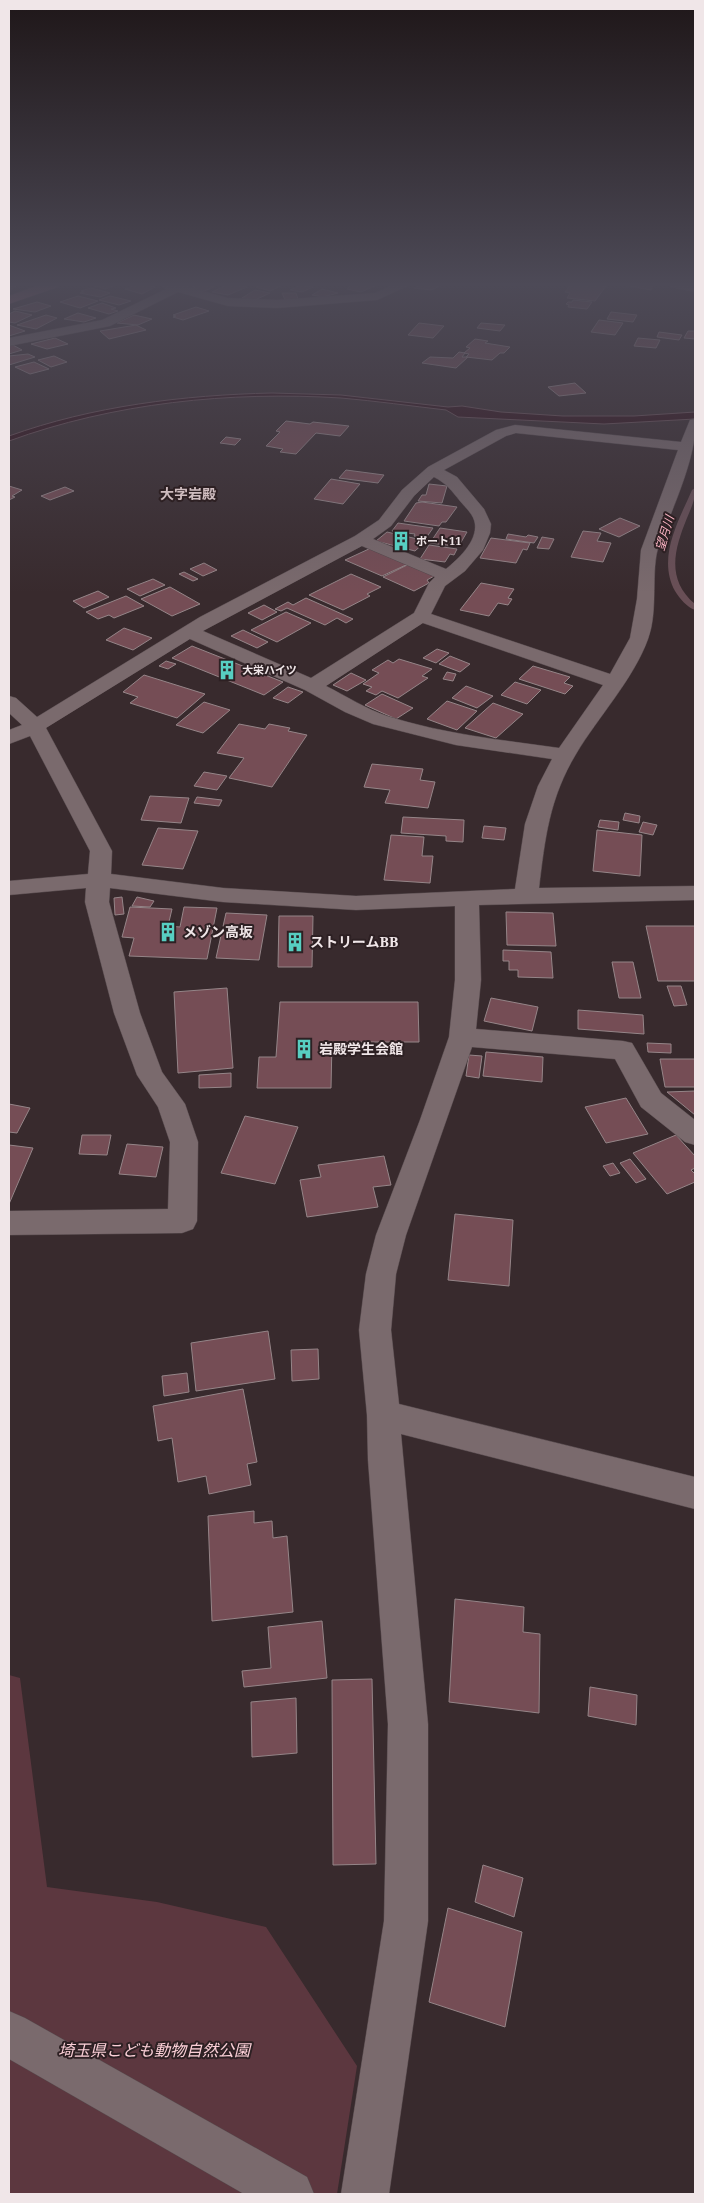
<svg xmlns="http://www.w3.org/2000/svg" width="704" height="2203" font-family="'Noto Serif','Noto Sans JP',serif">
<rect width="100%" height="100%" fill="#382a2d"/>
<path fill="#5c373f" d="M9 1675 20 1678 47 1887 157 1902 266 1927 357 2066 337 2194H9Z"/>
<path fill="#2f0e17" stroke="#694f56" d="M272 393 341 395 448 407 462 406 501 412 563 416H634L695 412V419L604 424 458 417 446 410C411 406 376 401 341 398 230 391 113 403 9 441V436C92 406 184 395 272 393Z"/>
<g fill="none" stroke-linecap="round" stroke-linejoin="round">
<path fill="#694f56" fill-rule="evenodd" d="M695 488C696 499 691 508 687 518 674 550 666 579 695 604V610C687 607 680 599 675 591 657 558 678 522 692 490Z"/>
</g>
<path fill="#754d55" stroke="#958588" d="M89 284H118L105 289Z
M139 284H144L155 287 142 294 125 289Z
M196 284H203L214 287 204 291 192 288 195 287 192 286Z
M229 284 247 287 228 295 212 292Z
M263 284H285L270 291 256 287Z
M352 284H379L361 292 347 289Z
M422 284H444L431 290 414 288Z
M571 284H584L606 286 595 301 567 298 570 293 565 292Z
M618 284H654L651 290Z
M301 285 313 287 302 292 290 290Z
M91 288 110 293 100 297 80 293 84 292 81 291Z
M322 289 338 293 323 297 312 295Z
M255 290 270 293 255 300 242 298Z
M282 293H296L298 299 285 300Z
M78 296 98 301 80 308 60 302Z
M110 296 131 301 119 305 99 300Z
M573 300 592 302 587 309 568 307 569 305 566 304 568 302H572Z
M37 302 51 306 35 312 13 309Z
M102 303 116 308 111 309 118 311 109 314 88 308Z
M196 307 209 311 183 320 173 317 176 316 173 315Z
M15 311 32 315 15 323 9 322V314Z
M611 312 637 315 633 322 607 319Z
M78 313 96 318 84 322 64 319Z
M46 315 57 318 36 329 17 325Z
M134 315 152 319 138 325 117 323Z
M599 320 623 323 615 335 591 332Z
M419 323 444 326 433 338 408 335Z
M481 323 505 325 500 331 477 328Z
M9 325 25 331 9 336Z
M136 325 146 330 109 339 100 331Z
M688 331H695V339L684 338Z
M659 332 682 335 679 340 657 337Z
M55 338 68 344 47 349 31 344Z
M638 338 660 340 656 348 634 346Z
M475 339 488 341 485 343 510 347 504 353H500L492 360 466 357 469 354 464 353 470 348 466 347Z
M13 345 22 350 9 354V346Z
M459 352 465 353 462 357H468L456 368 422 363 430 357 453 358Z
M28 354 35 357 9 365V356Z
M54 356 67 362 51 367 38 360Z
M34 362 49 369 30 374 15 367Z
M575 383 586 393 559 396 548 387Z
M286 421 310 424 313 422 349 426 340 436 316 433 296 454 280 452 283 449 266 446 280 432 276 431Z
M226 437 241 439 235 445 220 443Z
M346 470 384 475 378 483 339 478Z
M331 479 360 484 343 504 314 499Z
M429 484 447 486 442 503 418 501 422 495H426Z
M9 486 22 490 12 496 15 497 9 500Z
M65 487 74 491 50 500 41 496Z
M422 502 457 507 446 522H442L439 526 404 521 416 503Z
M620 518 640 526 619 537 599 529Z
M398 523 433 528 426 538 414 536 415 534 392 531Z
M440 528 467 532 460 544H457L455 546 430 543Z
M583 531 601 533 597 541 611 543 603 562 571 557Z
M387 532 426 541 415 551 376 541Z
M508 534 526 537 528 535 538 537 534 543 506 539Z
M542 537 554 539 549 549 537 548Z
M491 538 530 543 527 550 523 549 516 563 480 558Z
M429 545 457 549 454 555 450 554 445 562 420 559Z
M371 548 408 564 382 576 345 560Z
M204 563 217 570 203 576 190 569Z
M409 564 436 575 427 580 429 583 414 591 383 577Z
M184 572 198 579 193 581 179 574Z
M351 574 381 587 367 594 370 596 343 610 309 595Z
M153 579 165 585 140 596 127 589Z
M481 583 514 589 508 598 512 599 508 605 498 603 489 616 460 610Z
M170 587 200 604 172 616 141 599Z
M98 591 109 597 84 608 73 601Z
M126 596 144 606 114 618 109 615 98 619 86 612Z
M306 598 353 619 346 623 337 618 325 625 287 608 281 611 275 609 288 602 293 605Z
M264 605 277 612 262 620 248 613Z
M286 612 311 623 277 642 251 630Z
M124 628 152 638 133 650 106 640Z
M243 630 268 642 257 648 231 636Z
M192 646 283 682 264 695 172 658Z
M437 649 449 653 436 663 423 658Z
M450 656 470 664 460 672 439 664Z
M399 659 432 669 422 676 428 678 398 698 382 691 376 695 366 691 372 687 363 684 379 673 372 670 388 660 393 663Z
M166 661 176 664 168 669 159 666Z
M533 666 570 677 564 683 573 686 565 694 519 679Z
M447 672 456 674 453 681 443 679Z
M351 673 366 680 347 691 333 685Z
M144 675 205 694 177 718 130 703 138 697 123 692Z
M515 682 541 690 527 704 501 695Z
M466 686 493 696 477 708 452 698Z
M288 687 303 692 288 703 273 698Z
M382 694 413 708 396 719 365 705Z
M447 701 477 711 457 730 427 719Z
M204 702 230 710 203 733 176 725Z
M493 703 523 714 496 738 465 728Z
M239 724 265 729 269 724 290 728 288 731 307 735 272 787 229 778 244 758 217 753Z
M372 764 423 769 420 780 435 782 428 808 385 803 390 790 364 787Z
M204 772 227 776 217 790 194 786Z
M150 796 189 798 181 823 141 820Z
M197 797 222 800 219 806 194 803Z
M625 813 640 816 639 823 623 820Z
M403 817 464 820 463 842 446 841V836L401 833Z
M600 820 619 822 618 830 598 827Z
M643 822 657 825 653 835 639 832Z
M484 826 506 828 504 840 482 838Z
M158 828 198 831 183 869 142 865Z
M597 830 642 835 640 876 593 871Z
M391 835 424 837 422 856H433L430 883 384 880Z
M122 897 124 914 115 915 114 898Z
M137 897 154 901 150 907 132 906Z
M130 907 172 909 168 926 180 927 184 907 217 908 207 959 129 956 134 938 122 937Z
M506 912 553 913 556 946 507 945Z
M226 913 267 915 259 960 216 958Z
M279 916H313L312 967H278Z
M646 926H695V981H658Z
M503 950 551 952 553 978 518 977V970H509V961H503Z
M612 962H633L641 998H619Z
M667 986H681L687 1005 674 1006Z
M227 988 233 1068 178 1073 174 992Z
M491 998 538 1007 532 1031 484 1021Z
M280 1002H418L419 1042H332L331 1088H257L259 1057H276Z
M578 1010 643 1015 644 1034 578 1029Z
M647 1043 671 1044V1053L648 1052Z
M486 1052 543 1057 542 1082 483 1076Z
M469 1055 482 1056 479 1078 466 1076Z
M660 1059H695V1087H665Z
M231 1073V1087L199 1088V1075Z
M695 1091V1115L667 1092Z
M626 1098 648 1134 606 1143 585 1107Z
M9 1104 30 1108 17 1133 9 1132Z
M245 1116 298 1127 275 1184 221 1173Z
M82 1135H111L107 1155 79 1154Z
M676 1135 695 1156V1168L691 1170 695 1174V1182L667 1194 633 1153Z
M127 1144 163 1147 156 1177 119 1174Z
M9 1145 33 1148 9 1204Z
M384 1156 391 1185 373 1187 378 1207 307 1217 300 1180 321 1177 318 1165Z
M630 1159 646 1179 636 1183 620 1163Z
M613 1163 620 1173 610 1176 603 1166Z
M455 1214 513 1220 509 1286 448 1280Z
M268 1331 275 1379 196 1391 191 1343Z
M318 1349 319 1379 292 1381 291 1350Z
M187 1373 189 1392 164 1396 162 1376Z
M243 1389 257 1462 247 1464 251 1485 209 1494 206 1476 178 1482 172 1438 158 1441 153 1406Z
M254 1511V1523L272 1521 273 1538 287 1536 293 1612 212 1621 208 1516Z
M455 1599 524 1607 523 1632 540 1634 539 1713 449 1702Z
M322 1621 327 1678 244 1687 242 1671 271 1668 268 1627Z
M372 1679 376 1864 333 1865 332 1680Z
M590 1687 637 1695 636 1725 588 1716Z
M296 1698 297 1753 252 1757 251 1702Z
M483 1865 523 1878 514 1917 475 1902Z
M448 1908 522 1932 505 2027 429 2002Z"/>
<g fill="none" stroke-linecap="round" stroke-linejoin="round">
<defs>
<path id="minor" d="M9 284H19L9 291Z
M157 284H191L188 287 228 298 277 300 375 293 395 284H412L377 300 277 308 228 306 178 292 110 326 9 346V338L102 320 166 289Z
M668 284H695V292L670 287Z
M695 419C698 456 672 508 659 545 650 570 659 610 648 639 633 680 598 717 576 754 549 799 545 839 539 888L695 886V900L479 905 481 980 476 1029 623 1041 632 1043 661 1093 695 1120V1145L685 1142 641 1107 615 1059 472 1047 406 1235 396 1274 391 1330 399 1404 695 1477V1509L401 1434 428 1724V1921L389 2194H341L384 1921 388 1724 368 1460 367 1415 359 1330 366 1274 376 1235 420 1120 449 1037 455 980V906L356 910 223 902 110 888 109 902 140 1013 162 1072 185 1104 198 1142 197 1221 193 1229 182 1233 9 1235V1211L168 1209 170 1142 158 1107 137 1075 114 1013 85 902 86 888 9 895V881L88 874 90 851 30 736 9 744V730L22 725 9 713V696L16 698 37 717 200 617 355 536 379 520 402 490 428 467 496 430 515 425 681 442 690 420ZM516 433 678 450 641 550 637 599 630 638 610 674 431 614 445 586 465 571 483 550 490 533 491 524 484 509 457 477 444 470 506 436ZM434 477C446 483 452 491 460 501 466 508 474 515 475 524 477 542 458 559 446 569L373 539 391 526 414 496ZM362 546 435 577 429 583 414 613 311 678 203 631ZM423 623 603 685 559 748C502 740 443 734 387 716 366 709 346 696 326 686ZM190 639 305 690 345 712 373 724 456 745 552 759 538 786 525 824 515 889 356 896 223 888 111 874 112 851 46 728Z
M9 2011 25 2018 307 2177 314 2194H244L9 2059Z"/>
<path id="major" d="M42 284H60L58 287 9 304V296Z"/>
</defs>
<use href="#minor" stroke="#55494c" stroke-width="1"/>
<use href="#major" stroke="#55494c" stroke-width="1"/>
<use href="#minor" fill="#7a6a6d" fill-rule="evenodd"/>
<use href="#major" fill="#b2697b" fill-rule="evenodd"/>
</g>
<linearGradient id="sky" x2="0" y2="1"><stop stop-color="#1f1719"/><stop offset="0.48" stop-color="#4d4a57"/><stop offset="1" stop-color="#4d4a57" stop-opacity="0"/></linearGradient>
<rect width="704" height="593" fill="url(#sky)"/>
<defs>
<symbol id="building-bare" viewBox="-9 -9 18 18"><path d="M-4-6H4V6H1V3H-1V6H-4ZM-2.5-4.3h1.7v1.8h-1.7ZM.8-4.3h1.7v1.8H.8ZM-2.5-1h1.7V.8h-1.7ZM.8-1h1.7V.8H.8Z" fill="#57cec1" stroke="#2d2023" stroke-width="2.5" paint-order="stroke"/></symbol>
</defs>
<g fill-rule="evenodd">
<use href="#building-bare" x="387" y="527" width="28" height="28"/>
<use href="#building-bare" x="213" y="656" width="28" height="28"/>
<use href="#building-bare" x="154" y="918" width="28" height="28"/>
<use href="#building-bare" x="281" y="928" width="28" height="28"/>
<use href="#building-bare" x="290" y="1035" width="28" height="28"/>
</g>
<g text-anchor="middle" stroke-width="4" stroke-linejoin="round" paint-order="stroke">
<g font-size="11" font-weight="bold" fill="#f0e6e8" stroke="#2d2023" text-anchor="start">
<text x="416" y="545">ポート11</text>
<text x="242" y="674">大栄ハイツ</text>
</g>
<g font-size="12" font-style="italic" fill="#fab3c2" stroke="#2d2023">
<text transform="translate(665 533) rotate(-73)" y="4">望月川</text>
</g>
<g font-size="14" font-weight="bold" fill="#cfbdc0" stroke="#2d2023">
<text x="188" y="499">大字岩殿</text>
</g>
<g font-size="14" font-weight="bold" fill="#f0e6e8" stroke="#2d2023" text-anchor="start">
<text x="183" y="937">メゾン高坂</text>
<text x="310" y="947">ストリームBB</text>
<text x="319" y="1054">岩殿学生会館</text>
</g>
<g font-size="16" font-style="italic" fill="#fbcfd7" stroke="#2d2023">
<text x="154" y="2056">埼玉県こども動物自然公園</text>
</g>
</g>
<rect width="704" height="2203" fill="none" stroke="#f0e6e8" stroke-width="20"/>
</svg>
